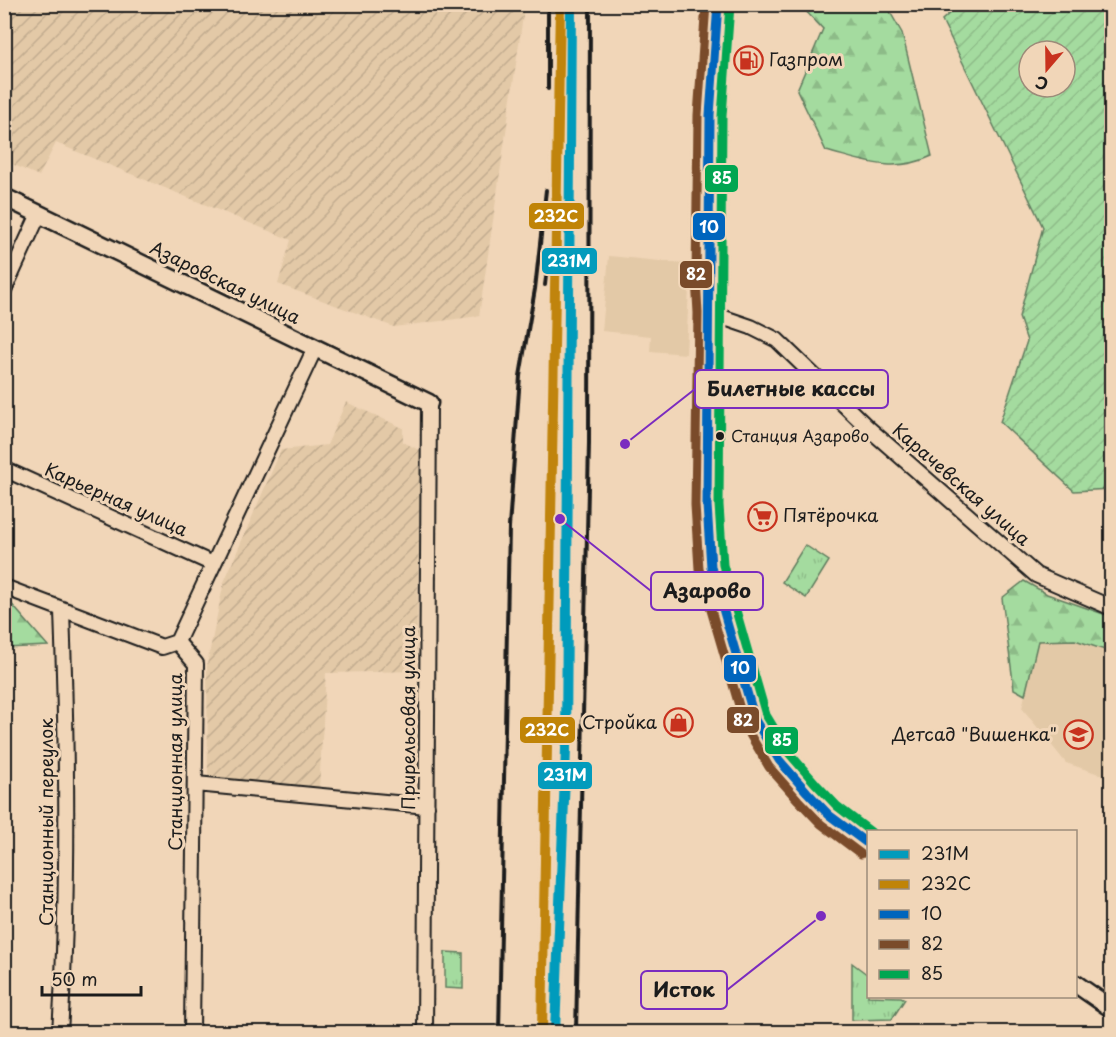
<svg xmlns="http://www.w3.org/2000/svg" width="1116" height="1037" font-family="'Playpen Sans',sans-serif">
<defs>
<pattern id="industrial-furrows" width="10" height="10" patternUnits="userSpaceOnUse" patternTransform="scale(1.5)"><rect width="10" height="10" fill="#e3c9a7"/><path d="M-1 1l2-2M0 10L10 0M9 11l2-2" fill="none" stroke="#c2ac8f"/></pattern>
<pattern id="forest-firs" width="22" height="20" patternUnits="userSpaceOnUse" patternTransform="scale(1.5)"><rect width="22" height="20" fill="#a4db9f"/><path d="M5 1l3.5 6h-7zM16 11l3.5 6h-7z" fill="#8dbb88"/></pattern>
<pattern id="park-tufts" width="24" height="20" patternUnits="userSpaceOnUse" patternTransform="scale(1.5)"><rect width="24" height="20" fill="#a4db9f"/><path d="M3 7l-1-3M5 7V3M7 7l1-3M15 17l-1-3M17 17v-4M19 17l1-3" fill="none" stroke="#8dbb88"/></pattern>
<pattern id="garden-furrows" width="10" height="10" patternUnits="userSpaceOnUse" patternTransform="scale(1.5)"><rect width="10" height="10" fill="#a4db9f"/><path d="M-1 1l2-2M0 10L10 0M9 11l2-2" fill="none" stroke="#8dbb88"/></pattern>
</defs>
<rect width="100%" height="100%" fill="#f1d6b8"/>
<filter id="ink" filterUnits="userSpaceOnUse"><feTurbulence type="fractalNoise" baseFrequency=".0167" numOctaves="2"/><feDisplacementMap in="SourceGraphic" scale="12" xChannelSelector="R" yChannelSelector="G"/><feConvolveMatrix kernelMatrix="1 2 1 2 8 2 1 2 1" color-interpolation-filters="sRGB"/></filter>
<g filter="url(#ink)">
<path fill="#e3c9a7" d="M609 256 690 264 686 354 650 351 651 336 602 331Z
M1075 640 1111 652V778L1066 763 1022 708 1038 641Z"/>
<path fill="url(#industrial-furrows)" d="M5 4 523 5V16L479 316 394 327 278 284 291 240 56 143 39 176 5 161Z
M346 402 403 428V442L421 451 416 671 326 673 319 788 218 782 208 779 207 664 224 582 281 450 327 445Z"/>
<path fill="url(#forest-firs)" stroke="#607c5e" stroke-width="1.5" d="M800 5H886L902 33 932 156C893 174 865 161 826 151L797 90 823 29Z
M1024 581 1047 594 1112 617 1111 652 1075 640 1038 641 1025 695 1014 689 1002 598Z
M4 599 8 600 48 646 5 648Z"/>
<path fill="url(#park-tufts)" stroke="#607c5e" stroke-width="1.5" d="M805 545 829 561 806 598 782 582Z
M445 952 463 953V989L445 988Z
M852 963 868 975V996L901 997 905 999 892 1019 852 1020Z"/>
<path fill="url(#garden-furrows)" stroke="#607c5e" stroke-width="1.5" fill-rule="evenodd" d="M959 5H1111V489L1074 491 1000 422 1027 341 1019 317 1043 227 942 20ZM1029 51H1065V87H1029Z"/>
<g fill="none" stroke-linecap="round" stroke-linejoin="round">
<defs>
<path id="minor" d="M4 290 39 214
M710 313 751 327 777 340 867 427 1036 575 1112 608
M4 469 213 564
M4 587 162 647 177 642
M196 784 427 806
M60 1032C69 892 67 752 62 611
M192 1032 196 664 177 642 315 348
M425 1032 429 403"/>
<path id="tertiary" d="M718 4 710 115 708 278 710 313 707 505 711 567 755 720 779 760 807 792 829 815 868 844
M4 197 429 403
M1076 984 1112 1009"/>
</defs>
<use href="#minor" stroke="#1c1c1c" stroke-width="18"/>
<use href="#tertiary" stroke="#1c1c1c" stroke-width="21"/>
<use href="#minor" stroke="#f1d6b8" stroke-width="14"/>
<use href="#tertiary" stroke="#f1d6b8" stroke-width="16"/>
<path stroke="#1c1c1c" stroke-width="4" d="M548 4V89
M560 8 570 120
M545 285 557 204
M499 1032 509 527 520 376 535 289 546 190
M576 1032 589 443 590 4"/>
<defs>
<path id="bus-1" d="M718 4 710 115 707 505 711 567 755 720 779 760 807 792 829 815 868 844"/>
<path id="bus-2" d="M706 4 698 115 696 278 698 313 695 505 699 569 745 726 769 767 798 800 821 824 861 854"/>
<path id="bus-3" d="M730 5 722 116 719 505 723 565 766 715 789 753 816 784 837 806 871 832"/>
</defs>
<use href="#bus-1" stroke="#f1d6b8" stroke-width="14"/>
<use href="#bus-2" stroke="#f1d6b8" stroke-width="14"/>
<use href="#bus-3" stroke="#f1d6b8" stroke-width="14"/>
<use href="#bus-1" stroke="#0065bd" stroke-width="9"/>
<use href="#bus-2" stroke="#7a4b2a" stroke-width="9"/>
<use href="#bus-3" stroke="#00a651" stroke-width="9"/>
<defs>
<path id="rail-1" d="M555 1032 566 749 571 4"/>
<path id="rail-2" d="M542 1032 560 4"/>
</defs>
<use href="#rail-1" stroke="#f1d6b8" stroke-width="15"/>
<use href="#rail-2" stroke="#f1d6b8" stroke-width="15"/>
<use href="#rail-1" stroke="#039bbc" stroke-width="10"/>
<use href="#rail-2" stroke="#c08407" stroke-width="10"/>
</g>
</g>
<defs>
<symbol id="fuel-ring" viewBox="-11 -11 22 22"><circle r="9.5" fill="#f1d6b8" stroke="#c8321e" stroke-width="1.5"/><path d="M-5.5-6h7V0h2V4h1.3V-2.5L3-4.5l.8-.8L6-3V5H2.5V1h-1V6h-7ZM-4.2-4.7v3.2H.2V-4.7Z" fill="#c8321e"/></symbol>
<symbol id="supermarket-ring" viewBox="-11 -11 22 22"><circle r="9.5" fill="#f1d6b8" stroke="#c8321e" stroke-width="1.5"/><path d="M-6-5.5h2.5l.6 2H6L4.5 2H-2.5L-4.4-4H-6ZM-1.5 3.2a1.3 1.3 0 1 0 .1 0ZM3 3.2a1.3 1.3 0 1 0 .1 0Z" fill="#c8321e"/></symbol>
<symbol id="shop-ring" viewBox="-11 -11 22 22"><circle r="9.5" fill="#f1d6b8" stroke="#c8321e" stroke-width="1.5"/><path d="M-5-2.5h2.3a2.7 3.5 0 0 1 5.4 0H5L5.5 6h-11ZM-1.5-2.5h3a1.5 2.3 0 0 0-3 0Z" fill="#c8321e"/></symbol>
<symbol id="school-ring" viewBox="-11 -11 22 22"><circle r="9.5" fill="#f1d6b8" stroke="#c8321e" stroke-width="1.5"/><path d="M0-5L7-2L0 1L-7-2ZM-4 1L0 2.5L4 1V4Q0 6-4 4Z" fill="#c8321e"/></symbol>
</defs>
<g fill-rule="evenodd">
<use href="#fuel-ring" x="732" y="44" width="33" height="33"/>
<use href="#supermarket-ring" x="746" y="500" width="33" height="33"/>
<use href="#shop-ring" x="662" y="706" width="33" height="33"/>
<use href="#school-ring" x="1062" y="718" width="33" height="33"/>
</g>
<circle fill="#1c1c1c" stroke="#f1d6b8" stroke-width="2" cx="720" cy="436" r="5"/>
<g text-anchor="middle" stroke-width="6" stroke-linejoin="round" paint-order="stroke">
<g font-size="16" fill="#1c1c1c" stroke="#f1d6b8" text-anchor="start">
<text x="731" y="442">Станция Азарово</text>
</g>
<g font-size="18" fill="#1c1c1c" stroke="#f1d6b8" text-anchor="start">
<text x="769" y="66">Газпром</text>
<text x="783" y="522">Пятёрочка</text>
<text x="657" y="729" text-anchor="end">Стройка</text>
<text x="1057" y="741" text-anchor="end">Детсад "Вишенка"</text>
</g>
<g font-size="18" fill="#1c1c1c" stroke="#f1d6b8">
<text transform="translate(225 283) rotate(26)" y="6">Азаровская улица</text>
<text transform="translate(961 485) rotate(41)" y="6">Карачевская улица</text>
<text transform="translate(116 500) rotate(24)" y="6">Карьерная улица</text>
<text transform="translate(409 718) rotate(-90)" y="6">Прирельсовая улица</text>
<text transform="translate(176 762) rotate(-90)" y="6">Станционная улица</text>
<text transform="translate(47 822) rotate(-90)" y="6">Станционный переулок</text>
</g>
</g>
<path fill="none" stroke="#7b2cbf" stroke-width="2" d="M625 444L695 389M560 519L651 591M821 916L727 990"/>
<g fill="#7b2cbf" stroke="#f1d6b8" stroke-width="2">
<circle cx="625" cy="444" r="6"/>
<circle cx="560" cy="519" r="6"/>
<circle cx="821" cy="916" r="6"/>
</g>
<g fill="#f1d6b8" stroke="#7b2cbf" stroke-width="2">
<rect x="695" y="370" width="193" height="38" rx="6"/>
<rect x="651" y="572" width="112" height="38" rx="6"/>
<rect x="641" y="971" width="86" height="38" rx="6"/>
</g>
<g font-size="20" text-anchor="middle" font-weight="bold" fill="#1c1c1c">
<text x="791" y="396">Билетные кассы</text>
<text x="707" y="598">Азарово</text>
<text x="684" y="997">Исток</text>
</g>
<g stroke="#f1d6b8" stroke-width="2">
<rect x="704" y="164" width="35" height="29" rx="6" fill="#00a651"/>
<rect x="528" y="202" width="57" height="28" rx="6" fill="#c08407"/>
<rect x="692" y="212" width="34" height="29" rx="6" fill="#0065bd"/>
<rect x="541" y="247" width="57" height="28" rx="6" fill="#039bbc"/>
<rect x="679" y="260" width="34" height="29" rx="6" fill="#7a4b2a"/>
<rect x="723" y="654" width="34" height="29" rx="6" fill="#0065bd"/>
<rect x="726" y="706" width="34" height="28" rx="6" fill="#7a4b2a"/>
<rect x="519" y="716" width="57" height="28" rx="6" fill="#c08407"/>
<rect x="764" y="726" width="35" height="29" rx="6" fill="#00a651"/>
<rect x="537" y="761" width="56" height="29" rx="6" fill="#039bbc"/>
</g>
<g font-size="16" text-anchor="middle" font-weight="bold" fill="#fff">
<text x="722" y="184">85</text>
<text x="556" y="222">232C</text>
<text x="709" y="233">10</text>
<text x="569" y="267">231М</text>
<text x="696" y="280">82</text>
<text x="740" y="674">10</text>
<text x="743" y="726">82</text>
<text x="547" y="736">232C</text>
<text x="782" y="746">85</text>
<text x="565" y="781">231М</text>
</g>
<rect width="1116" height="1037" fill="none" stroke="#f1d6b8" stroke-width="24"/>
<rect x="12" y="12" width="1092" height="1013" fill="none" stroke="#1c1c1c" stroke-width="2" filter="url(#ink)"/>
<rect x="867" y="830" width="210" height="168" fill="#f1d6b8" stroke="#9c8c7a" stroke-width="1.5"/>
<rect x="879" y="850" width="30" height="9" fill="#039bbc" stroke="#9c8c7a" stroke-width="1.5"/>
<text x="921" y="860" font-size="18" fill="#1c1c1c">231М</text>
<rect x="879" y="880" width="30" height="9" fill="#c08407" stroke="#9c8c7a" stroke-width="1.5"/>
<text x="921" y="890" font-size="18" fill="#1c1c1c">232C</text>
<rect x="879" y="910" width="30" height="9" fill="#0065bd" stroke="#9c8c7a" stroke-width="1.5"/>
<text x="921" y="920" font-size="18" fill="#1c1c1c">10</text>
<rect x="879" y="940" width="30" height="9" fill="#7a4b2a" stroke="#9c8c7a" stroke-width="1.5"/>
<text x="921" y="950" font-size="18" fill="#1c1c1c">82</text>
<rect x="879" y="970" width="30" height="9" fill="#00a651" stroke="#9c8c7a" stroke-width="1.5"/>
<text x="921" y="980" font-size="18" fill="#1c1c1c">85</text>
<g transform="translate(1047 69) rotate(200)"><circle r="28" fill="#f1d6b8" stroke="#9c8c7a" stroke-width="1.5"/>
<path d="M0-4.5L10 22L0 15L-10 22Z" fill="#c8321e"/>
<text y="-9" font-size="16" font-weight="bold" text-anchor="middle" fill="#1c1c1c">С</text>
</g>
<path d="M42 986v9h99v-9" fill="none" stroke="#1c1c1c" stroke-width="3"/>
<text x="51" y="986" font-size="18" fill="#1c1c1c" stroke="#f1d6b8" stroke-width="4.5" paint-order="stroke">50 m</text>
</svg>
